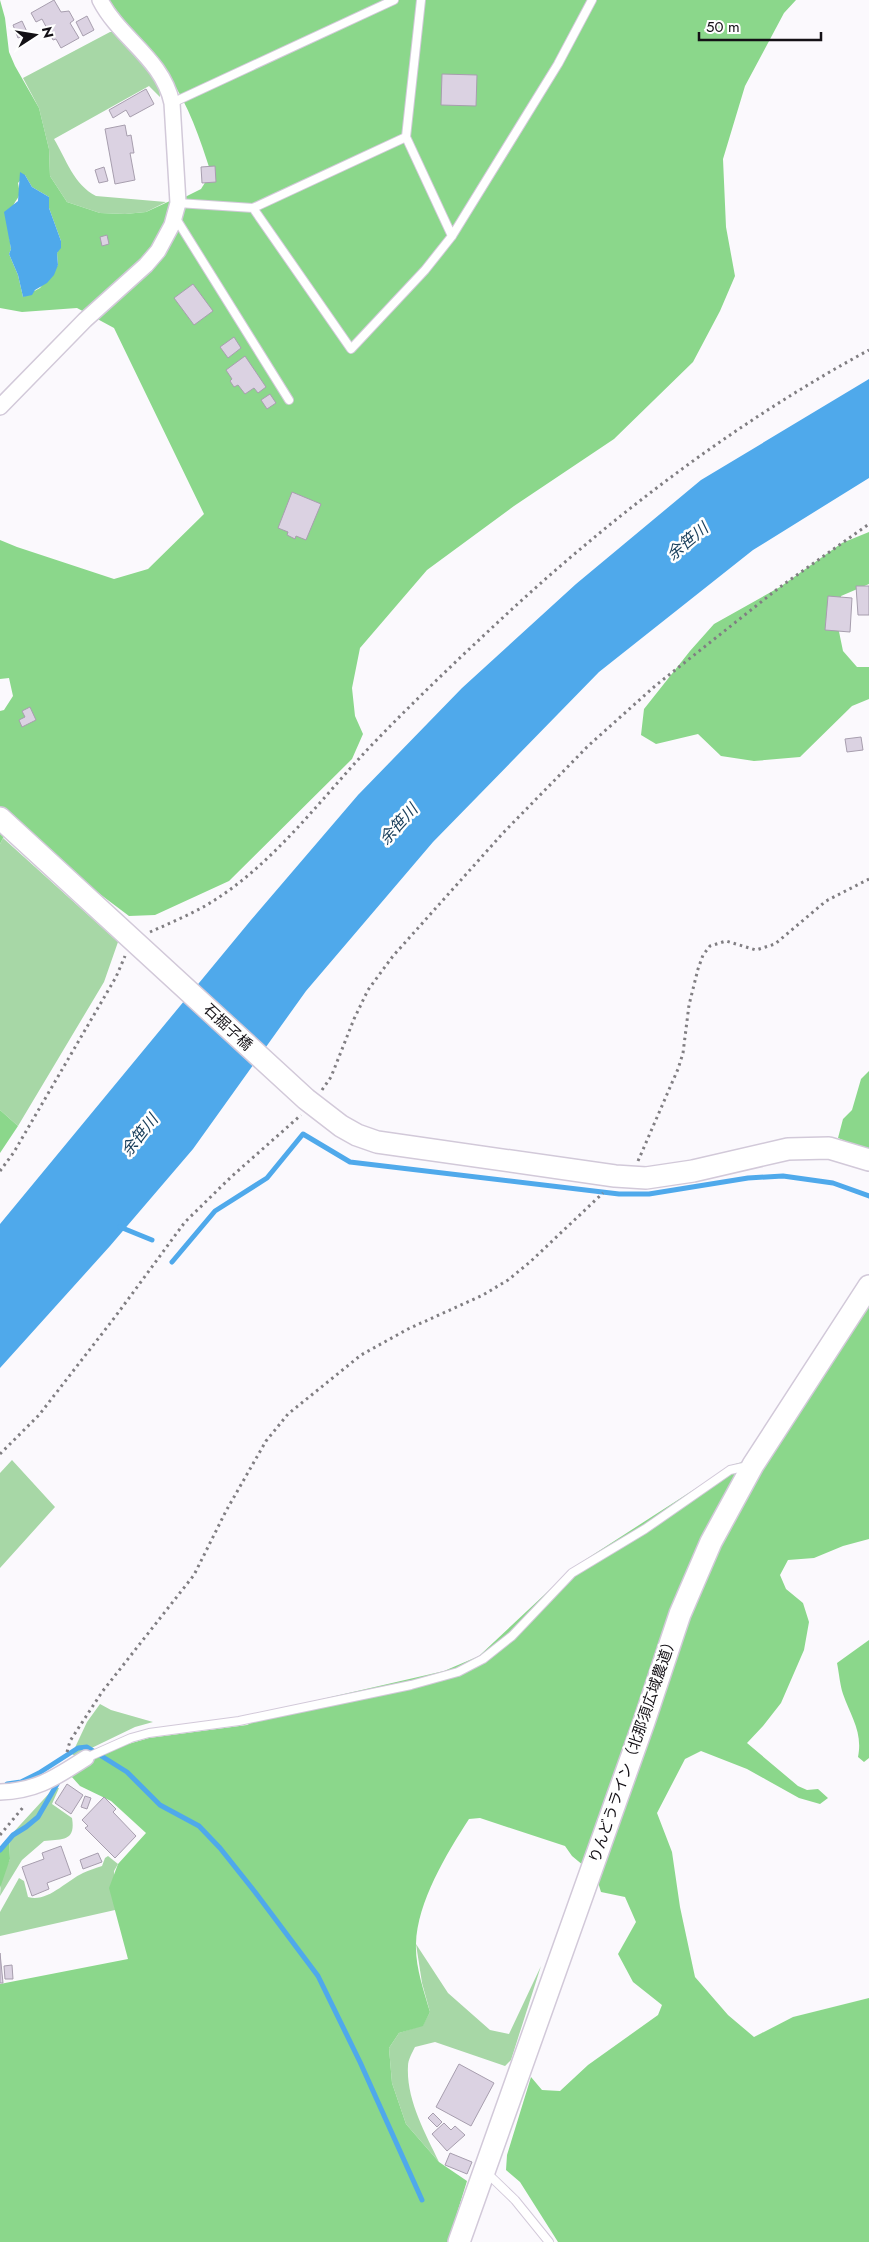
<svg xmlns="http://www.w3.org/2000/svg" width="869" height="2242" font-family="Jost,'Noto Sans JP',sans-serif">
<rect width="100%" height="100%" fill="#fbf9fd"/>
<path fill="#a7d7a6" d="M110 32H117L159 81 160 97 149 86 54 139C66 159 74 185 96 196L166 202 146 212 125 214 100 213 67 202 50 176 49 149 39 108 23 78Z
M3 838 118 942 104 982 18 1126 0 1110V844Z
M12 1460 55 1507 0 1568V1473Z
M100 1704 111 1710 153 1722 135 1727 75 1756 72 1754 87 1722Z
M54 1788H59L52 1804 72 1818C76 1842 62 1839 44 1841L22 1860 0 1896 1 1879 10 1859 9 1837Z
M108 1856 118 1864 114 1871 115 1910 0 1936V1912L19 1878 24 1881 28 1897C47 1903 66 1881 83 1873 89 1870 96 1868 102 1866L105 1858Z
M416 1944 448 1993 490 2030 509 2034 541 1966 511 2060 505 2066 435 2042 415 2047C412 2053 408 2060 408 2066 406 2099 425 2133 439 2162L406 2124 392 2083 389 2048 399 2033 423 2025 430 2012 422 1983Z"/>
<path fill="#8bd78b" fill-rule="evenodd" d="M0 0 5 18 9 52 15 66 39 108 49 149 50 176 67 202 100 213 125 214 146 212 172 200 183 198 201 189 211 173C200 139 189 105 168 75 150 49 127 26 109 0H796L784 13 745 86 723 159 726 227 735 276 720 311 693 362 614 439 514 506 427 570 360 648 352 688 355 716 363 734 352 759 229 881 155 915 129 916 52 858 12 820 0 844V711L4 710 13 696 9 678 0 679V540L17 547 114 579 148 569 204 514 114 328 77 308 22 312 0 308ZM25 175 32 187 49 197V208L61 241 57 253 58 265 40 288 23 297 18 275 9 254 11 249C9 237 8 221 12 209 16 196 22 201 18 183Z
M869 532V584L841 596 837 622 843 651 857 667H869V699L852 706 800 757 754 761 721 756 698 734 656 744 641 735 644 709 690 651 714 624 780 587 842 543Z
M869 1071V1151L838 1138 843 1119 852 1110 861 1079Z
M0 1110 18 1126 0 1153Z
M869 1297V1539L843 1546 814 1558 788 1560 780 1575 786 1589 803 1603 809 1622 804 1650 781 1703 763 1726 747 1743 798 1786 807 1790 818 1789 828 1798 820 1804 799 1798 747 1769 701 1751 685 1759 657 1813 672 1852 680 1907 695 1977 728 2015 754 2037 793 2017 869 1998V2242H558L520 2182 506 2170 507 2155 531 2077 542 2090 560 2091 588 2065 658 2015 662 2005 633 1982 618 1954 636 1922 625 1897 601 1892 596 1876 572 1856 565 1846 480 1818 469 1819C447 1853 417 1902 416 1944 415 1966 424 1991 430 2012L423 2026 399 2033 389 2048 392 2083 406 2124 439 2162 467 2181 448 2242H0V1984L128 1959 109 1888 118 1864 146 1833 111 1801 80 1786 71 1776 72 1770 104 1751 149 1738 247 1725 279 1709 444 1671 479 1656 574 1567 732 1465 763 1456Z
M869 1640V1758L864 1762 858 1757C863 1732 851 1717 843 1694 840 1685 839 1673 837 1663Z
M9 1837 10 1859 0 1888V1847Z"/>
<path fill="#4fa9eb" d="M20 172 25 175 32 187 49 197V208L61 241V248L57 253 58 265 54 275 47 283 35 290 32 295 23 297 18 275 9 254 11 249 4 212 18 201Z
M869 379V478L753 550 599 672 433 842 306 991 193 1149 110 1246 0 1368V1224L251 920 358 795 462 688 576 584 701 480Z"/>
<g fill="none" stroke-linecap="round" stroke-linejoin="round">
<path stroke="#4fa9eb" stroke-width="5" d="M120 1227 152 1240
M172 1262 215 1211 267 1178 303 1134 350 1162 619 1194H649L748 1178 783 1176 833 1183 869 1196
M7 1784 21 1782 39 1773 78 1748 87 1747 127 1772 160 1805 199 1826 220 1848 255 1892 318 1976 360 2062 422 2200
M0 1850 13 1835 26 1827 38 1817 60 1779"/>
</g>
<path fill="#dbd2e2" stroke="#a79eae" d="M54 0 61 12 69 11 74 20 70 23 79 38 61 48 56 39 53 40 42 19 36 22 31 13Z
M87 16 94 30 83 36 76 22Z
M22 21 28 34 18 38 13 25Z
M442 74 477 75 476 106 441 105Z
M146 89 154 104 130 117 126 110 113 118 109 110Z
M125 125 127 136 131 135 134 153H130L135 180 115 184 105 129Z
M215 166 216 182 202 183 201 167Z
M104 167 108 181 99 183 95 170Z
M107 235 109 244 102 246 100 237Z
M193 284 213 311 194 325 174 298Z
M234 337 241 348 228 358 220 347Z
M245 356 266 387 258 393 254 388 245 394 238 385 234 387 230 381 232 379 226 370Z
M270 394 276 403 267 409 261 400Z
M292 492 321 504 306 540 296 536 295 539 287 535 288 532 278 528Z
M856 586H869V615H858Z
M828 596 852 598 850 632 825 630Z
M30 707 36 720 22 727 19 720 25 717 22 711Z
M861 737 863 750 847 752 845 739Z
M67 1784 83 1795 71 1814 55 1803Z
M85 1796 91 1798 87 1809 81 1807Z
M104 1797 116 1809 113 1812 136 1836 115 1858 85 1828 88 1826 82 1820Z
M61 1846 71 1874 47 1883 49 1889 32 1896 22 1867 44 1859 42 1853Z
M98 1853 102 1862 83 1869 80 1860Z
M0 1953 3 1983H0Z
M12 1965 13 1979H5L4 1966Z
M459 2064 494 2083 471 2126 436 2107Z
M433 2113 442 2122 437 2127 428 2118Z
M444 2123 451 2130 455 2126 465 2135 447 2151 432 2134Z
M450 2153 472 2162 467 2174 445 2165Z"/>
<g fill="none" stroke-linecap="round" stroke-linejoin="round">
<defs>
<path id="lane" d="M421 0 406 137 452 236
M172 103 394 0
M178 203 253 208 406 137
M253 208 351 349 425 270 452 236 558 64 592 0
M175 217 289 400
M86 1758 131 1738 149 1733 239 1721 411 1685 458 1672 483 1659 512 1636 572 1573 645 1529 730 1470 748 1466
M487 2173 515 2200 549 2242"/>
<path id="street" d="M0 407 85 320 146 265 158 251 172 225 178 203 172 103C162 58 120 39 100 0
M0 1792C37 1791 56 1777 86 1758"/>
<path id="secondary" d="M0 818 306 1099 341 1126 357 1135 377 1142 615 1176 646 1178 693 1171 788 1149 829 1148 869 1160
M459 2242 644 1722 680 1614 711 1542 753 1465 869 1286"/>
</defs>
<use href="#lane" stroke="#d2c9d9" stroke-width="10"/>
<use href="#street" stroke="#d2c9d9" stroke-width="18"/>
<use href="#secondary" stroke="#d2c9d9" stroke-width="24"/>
<path stroke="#807e82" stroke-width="3" stroke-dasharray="2.5 4" stroke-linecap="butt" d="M150 932C168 924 187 916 205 906 270 868 316 805 366 751 408 707 452 665 496 624 608 519 734 423 869 350
M322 1090 331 1077 354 1019 368 990 393 956 503 833 588 746 655 686 780 587 869 524
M638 1161 678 1069 683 1053 689 1005 698 969 703 955 710 946 726 941 756 950 775 944 826 901 869 879
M0 1171 14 1152 116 977 125 956
M0 1454 39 1415 115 1317 185 1222 231 1177 301 1115
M67 1752 70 1741 102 1692 194 1575 226 1511 266 1441 288 1414 361 1355 408 1329 483 1295 508 1280 530 1262 603 1193
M0 1835 25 1805"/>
<use href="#lane" stroke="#fff" stroke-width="8"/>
<use href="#street" stroke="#fff" stroke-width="15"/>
<use href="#secondary" stroke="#fff" stroke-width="21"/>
</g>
<g text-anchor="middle" stroke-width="5" stroke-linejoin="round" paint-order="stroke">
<g font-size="15" fill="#141116" stroke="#fff">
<text transform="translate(228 1027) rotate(43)" y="5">石掘子橋</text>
<text transform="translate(633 1749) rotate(-71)" y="5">りんどうライン（北那須広域農道）</text>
</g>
<g font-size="16" font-style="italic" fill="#1d425e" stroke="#fff">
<text transform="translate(687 541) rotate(-40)" y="6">余笹川</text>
<text transform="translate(398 824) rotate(-48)" y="6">余笹川</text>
<text transform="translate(139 1135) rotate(-52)" y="6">余笹川</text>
</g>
</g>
<g transform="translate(35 35) rotate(78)" stroke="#ffffff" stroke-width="4" paint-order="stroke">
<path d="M0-4L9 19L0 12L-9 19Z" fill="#141116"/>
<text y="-8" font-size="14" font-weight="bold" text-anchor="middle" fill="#141116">N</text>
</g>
<path d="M699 32v8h122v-8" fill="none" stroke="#141116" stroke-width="2.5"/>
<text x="706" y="32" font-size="15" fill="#141116" stroke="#ffffff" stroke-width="4" paint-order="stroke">50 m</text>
</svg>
